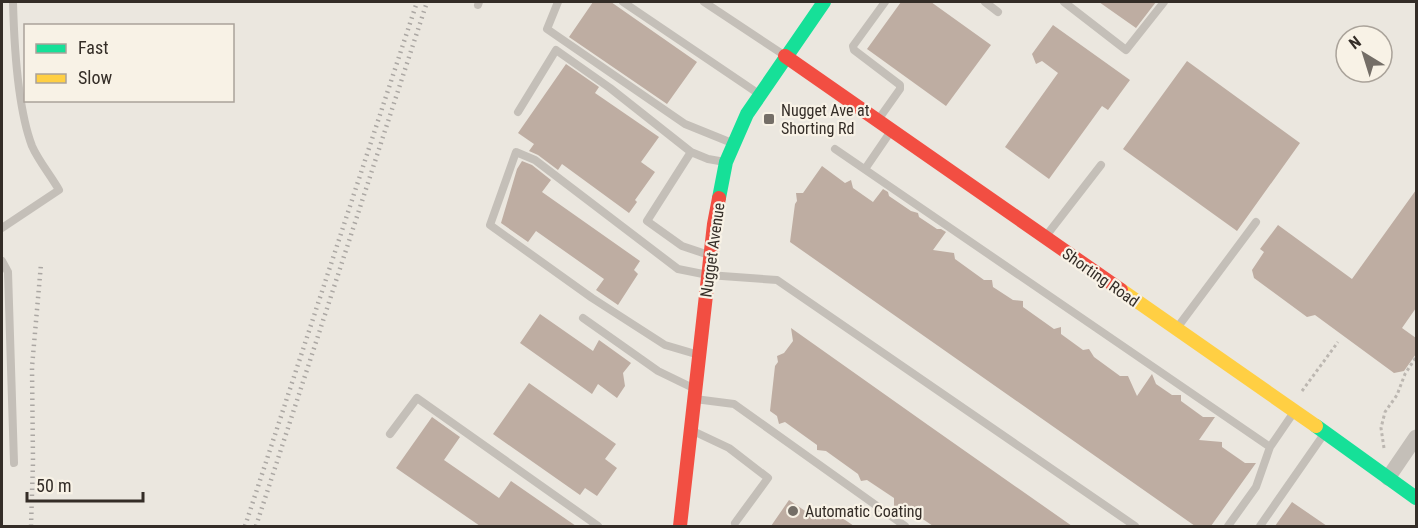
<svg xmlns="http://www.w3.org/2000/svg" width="1418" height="528" font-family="'Roboto Condensed',sans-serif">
<rect width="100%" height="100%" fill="#ebe7df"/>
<path fill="#beada2" d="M593 2H611L697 62 667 104 569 37Z
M901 2H931L991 45 946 106 867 49Z
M1099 2H1156L1136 28Z
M1053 25 1130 80 1108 110 1102 106 1049 179 1005 147 1058 73 1042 61 1036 64 1032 54Z
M1187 61 1300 143 1237 231 1123 149Z
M566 64 599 87 595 93 659 137 641 162 655 172 635 200 637 202 629 213 562 164 558 170 538 155 529 151 534 144 518 133Z
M522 161 532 165 551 180 542 192 640 261 634 270 638 274 618 305 596 290 604 279 536 231 528 242 501 223 517 169Z
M822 166 845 183 851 180 853 188 873 202 883 189 888 192 889 196 911 211 918 213 919 217 937 229H941L946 232 933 250 954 253 955 259 984 280H992L993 287 1013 300 1023 301V307L1054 329 1061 327V334L1083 350 1089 349 1094 357 1120 376H1128L1137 396 1152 374 1156 384 1172 395H1181V401L1203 417H1215L1199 440 1222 442V447L1245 463H1256L1211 526H1195L790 242 795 204 797 201 796 193H803Z
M1416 190V308L1402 328 1416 338V354L1404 371 1394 373 1315 315 1307 317 1254 278 1252 270 1264 252 1260 249 1278 225 1352 279Z
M540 314 593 351 599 340 631 363 623 373 625 386 617 398 598 384 592 394 520 343Z
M791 328 928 425 1072 526H933L902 505 894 506V498L867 480 861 481 858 474 826 451 817 450V445L785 422 779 424 777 416 770 411 775 366 778 362 777 356 784 353 793 341Z
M529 383 616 444 605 459 617 468 597 496 585 488 580 495 493 434Z
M432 417 460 437 444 460 499 498 511 481 576 526H480L396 468Z
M789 500 814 517 823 505 854 526H771Z
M1292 502 1327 526H1275Z"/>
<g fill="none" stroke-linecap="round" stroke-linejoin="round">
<path stroke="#bcb7b1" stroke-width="3" stroke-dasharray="3 3" stroke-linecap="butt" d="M1302 391 1338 342
M1384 448 1381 428 1385 412 1397 395 1405 374 1416 357"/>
<path stroke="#c4bfb8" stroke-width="8" d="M558 2 547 29 685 124 732 143
M623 2 759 94
M704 2 784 55
M985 2 998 12
M1064 2 1126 50 1164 2
M478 5 479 2
M518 112 556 50 610 88 691 152
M878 120 900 89V85L854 50 853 46 885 2
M835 149 1270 447
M865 169 891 131
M2 228 59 190C51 176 38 160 32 146 18 109 14 41 13 2
M1046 236 1101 165
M709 255 682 246 647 221 691 152 708 159 725 162
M2 261 8 272 14 463
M583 318 658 371 693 388
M1177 328 1256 222
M699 355 665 345 592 298 490 225 516 152 535 160 678 269 708 275 777 280 1135 526
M695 399 734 404 905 526
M693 431 729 448 768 478 735 523
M390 434 417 398 598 526
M1228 526 1256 487 1270 447 1294 412
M1260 526 1324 434"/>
<path stroke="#c4bfb8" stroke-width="15" d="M1388 478 1416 437"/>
<path stroke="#16e098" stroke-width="14" d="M719 198 726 162 747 114 824 2
M1316 426 1416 498"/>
<path stroke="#ffcf43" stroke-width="14" d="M1121 290 1316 426"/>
<path stroke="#f24e42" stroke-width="14" d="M785 56 1121 290
M680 526 714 224 719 198"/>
<path stroke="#aba7a3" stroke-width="4.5" stroke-dasharray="1.5 4.5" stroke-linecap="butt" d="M31 526 33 462 32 367 41 264
M245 526 417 2
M256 526 427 2"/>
</g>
<g fill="#746e67" stroke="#f8f2e6" stroke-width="2">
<rect x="763" y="113" width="12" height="12" rx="3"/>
<circle cx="793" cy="511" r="6"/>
</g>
<g text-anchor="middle" stroke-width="4.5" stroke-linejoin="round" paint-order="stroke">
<g font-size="16" fill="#342d27" stroke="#f8f2e6" text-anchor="start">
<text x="781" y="116">Nugget Ave at<tspan x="781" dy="18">Shorting Rd</tspan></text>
<text x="805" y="517">Automatic Coating</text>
</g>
<g font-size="16" fill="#342d27" stroke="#f8f2e6">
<text transform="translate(712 250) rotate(-82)" y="6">Nugget Avenue</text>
<text transform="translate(1101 277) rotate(35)" y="6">Shorting Road</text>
</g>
</g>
<rect width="1418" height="528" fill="none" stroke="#342d27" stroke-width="6"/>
<rect x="24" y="24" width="210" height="78" fill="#f8f2e6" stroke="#aaa39a" stroke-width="1.5"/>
<rect x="36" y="44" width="30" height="9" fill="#16e098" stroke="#aaa39a" stroke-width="1.5"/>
<text x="78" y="54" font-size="18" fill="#342d27">Fast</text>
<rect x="36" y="74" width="30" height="9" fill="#ffcf43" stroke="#aaa39a" stroke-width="1.5"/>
<text x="78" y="84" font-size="18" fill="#342d27">Slow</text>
<g transform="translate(1364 54) rotate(322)"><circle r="28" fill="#f8f2e6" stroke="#aaa39a" stroke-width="1.5"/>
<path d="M0-4.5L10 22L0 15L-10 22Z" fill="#746e67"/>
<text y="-9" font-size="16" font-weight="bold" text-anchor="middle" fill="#342d27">N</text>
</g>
<path d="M27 492v9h116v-9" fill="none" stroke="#342d27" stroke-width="3"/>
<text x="36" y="492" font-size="18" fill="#342d27" stroke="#f8f2e6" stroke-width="4.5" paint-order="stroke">50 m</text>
</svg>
